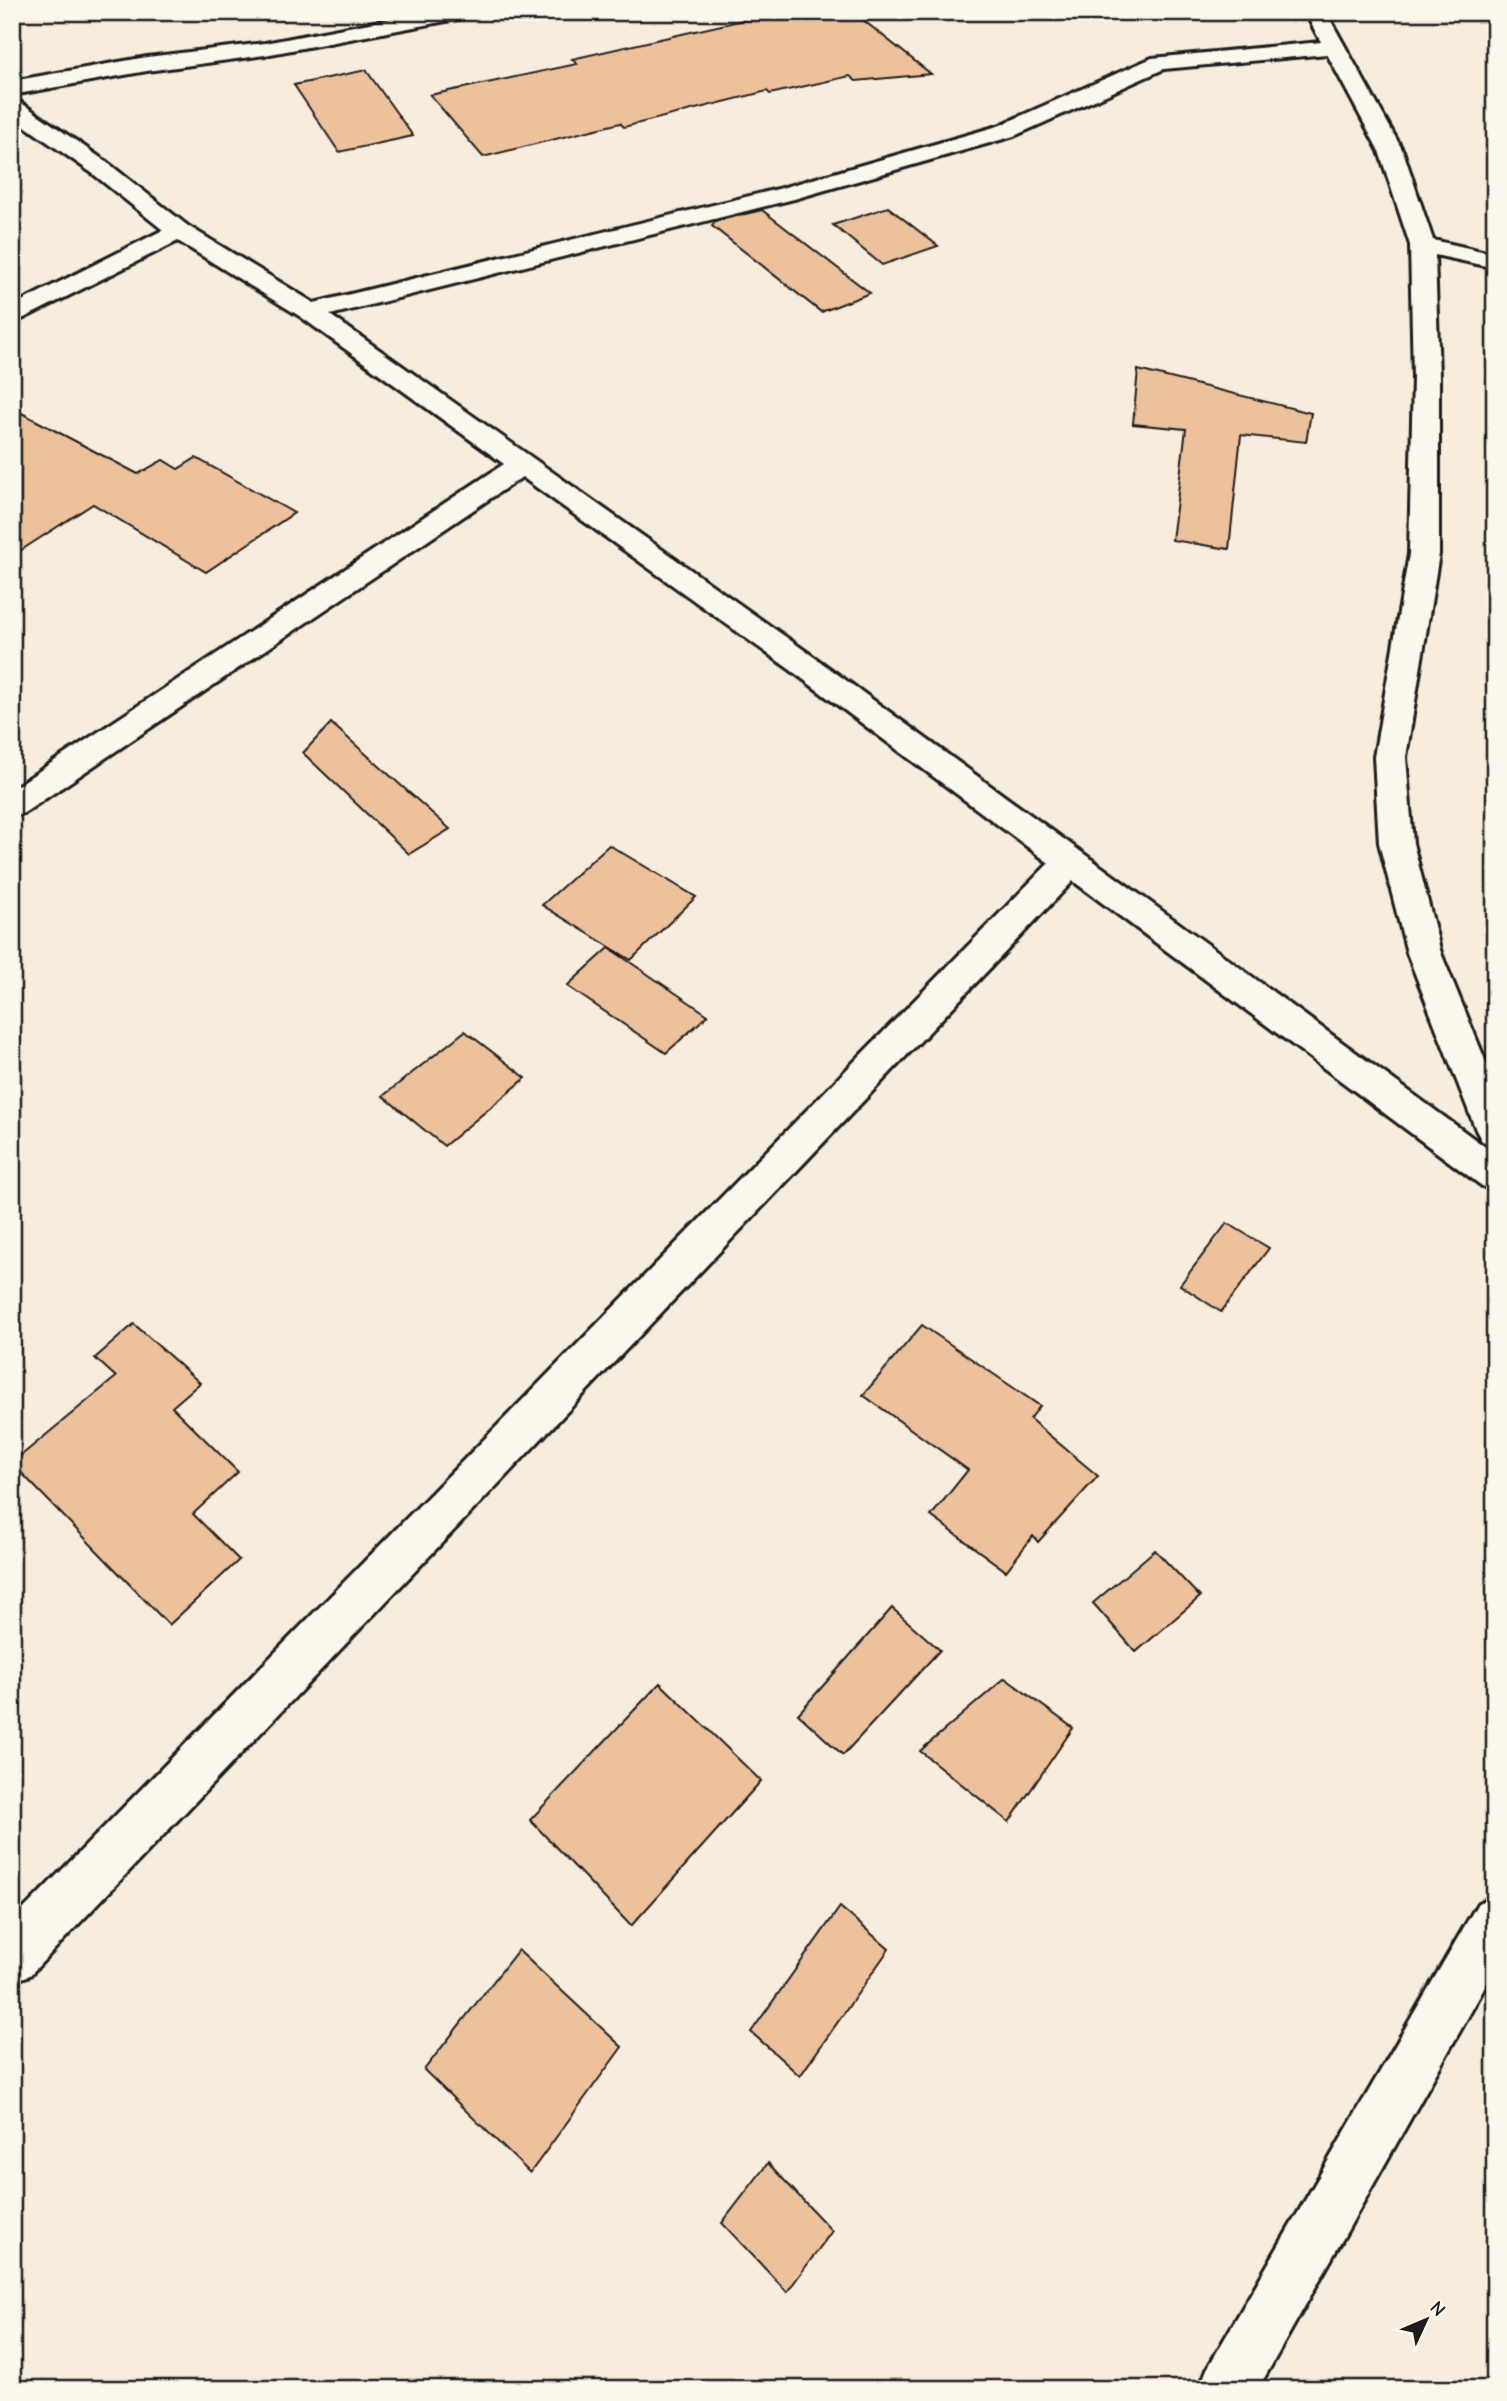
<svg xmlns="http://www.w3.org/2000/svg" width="1507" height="2401" font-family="'Comic Neue',sans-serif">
<rect width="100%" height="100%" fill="#f8ecdc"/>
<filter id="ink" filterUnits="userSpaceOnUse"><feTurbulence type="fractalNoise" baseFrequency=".0143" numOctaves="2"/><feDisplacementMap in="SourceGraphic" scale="14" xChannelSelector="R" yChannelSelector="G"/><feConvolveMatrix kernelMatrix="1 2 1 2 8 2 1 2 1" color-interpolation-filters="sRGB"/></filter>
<g filter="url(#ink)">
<path fill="#eec19d" stroke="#1c1c1c" stroke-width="2" d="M779 12H853L931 74 856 81 850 76 770 94 767 91 624 127 620 123 483 157 430 95 577 64 572 59Z
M366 70 413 136 339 152 294 85Z
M888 207 938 246 882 265 833 225Z
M762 210 870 293 821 312 712 226 716 221Z
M1138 370 1311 413 1306 442 1241 435 1229 549 1172 540 1186 429 1133 424Z
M12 408 138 474 163 460 178 469 196 458 294 513 206 572 93 504 12 556Z
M331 723 450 829 409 854 303 753Z
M609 845 696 897 631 960 542 905Z
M609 948 708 1015 666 1053 567 986Z
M465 1031 526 1078 444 1146 383 1096Z
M1227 1223 1269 1248 1221 1312 1180 1285Z
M134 1324 200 1383 172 1407 238 1472 193 1514 239 1560 169 1625 12 1463 116 1377 95 1358Z
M922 1325 1040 1406 1030 1419 1098 1476 1038 1542 1033 1536 1006 1571 931 1516 968 1470 863 1395Z
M1155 1550 1200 1597 1136 1652 1093 1603Z
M892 1608 940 1650 843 1755 798 1714Z
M1005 1678 1073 1728 1009 1822 920 1751Z
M660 1683 761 1781 631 1926 530 1820Z
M840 1907 889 1949 800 2076 751 2032Z
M518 1950 622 2047 530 2173 424 2070Z
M768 2163 832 2231 787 2292 722 2223Z"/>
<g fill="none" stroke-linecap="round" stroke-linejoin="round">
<defs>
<path id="minor" d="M427 12H472L469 16 462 18 265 55 147 71 12 95V81L147 57 265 43Z
M1305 12H1326L1403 151 1433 240 1495 254V268L1435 255 1439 377V554L1406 757 1413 843 1441 953 1495 1084V1145L1482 1141 1476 1130 1407 953 1379 843 1374 757 1409 554 1413 377 1410 245 1379 151 1327 54 1164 69 1014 136 794 199 330 315 814 657 1495 1154V1191L1482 1186 1073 881 30 1975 12 1982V1921L1049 863 792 671 522 477 24 813 12 817V789L504 464 301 317 178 241 12 324V306L163 230 92 173 12 117V100L20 102 108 163 188 226 314 303 778 189 998 126 1152 58 1321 42Z
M1495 1896V1969L1258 2389H1199L1207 2369 1478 1903Z"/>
</defs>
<use href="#minor" stroke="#1c1c1c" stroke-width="6"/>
<use href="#minor" fill="#fbf7ec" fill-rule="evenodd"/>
</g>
</g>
<rect width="1507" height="2401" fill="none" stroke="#fbf7ec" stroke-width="42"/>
<rect x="21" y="21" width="1465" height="2359" fill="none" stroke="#1c1c1c" stroke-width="2.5" filter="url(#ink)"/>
<g transform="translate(1426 2320) rotate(46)" stroke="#fbf7ec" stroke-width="5" paint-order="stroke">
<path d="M0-5L12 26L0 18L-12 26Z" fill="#1c1c1c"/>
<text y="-10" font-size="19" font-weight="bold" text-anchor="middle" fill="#1c1c1c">N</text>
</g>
</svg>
